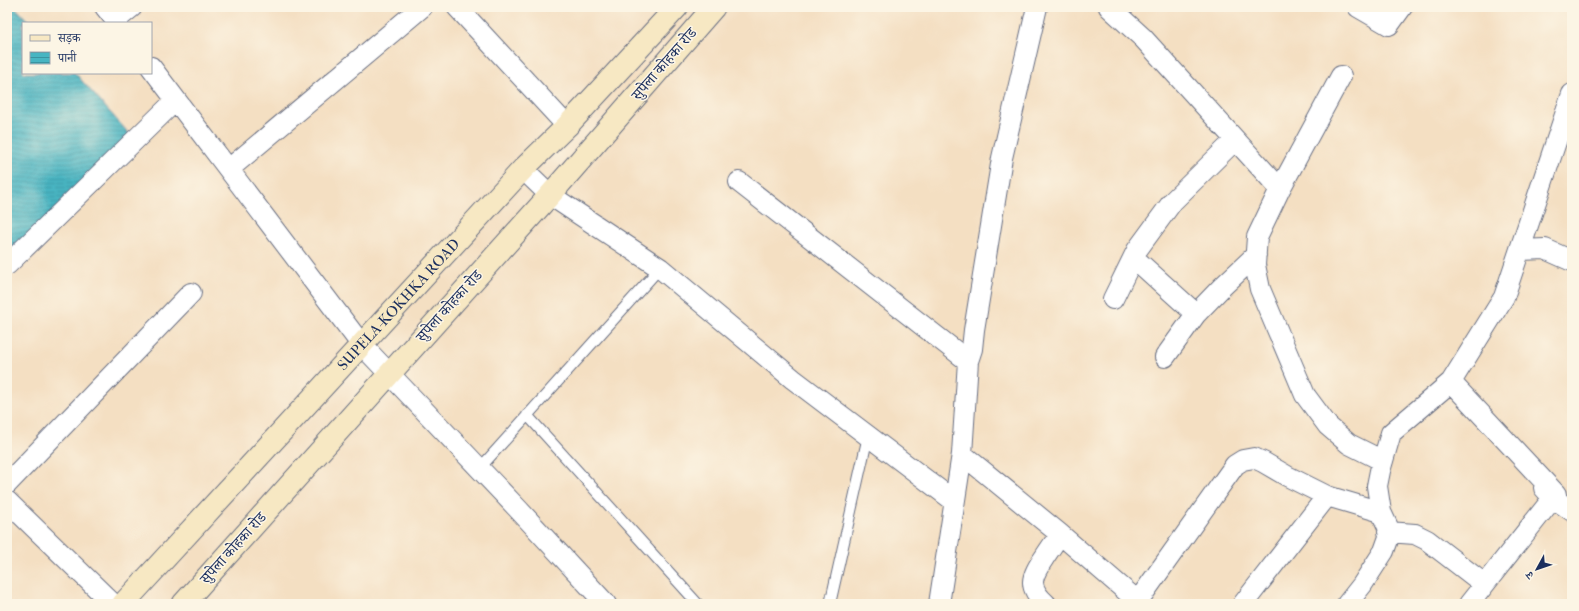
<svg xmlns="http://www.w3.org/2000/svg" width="1579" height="611" font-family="'IM FELL French Canon','Noto Serif Devanagari',serif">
<defs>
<pattern id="water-rules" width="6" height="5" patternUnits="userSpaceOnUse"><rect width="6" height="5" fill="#48b5c2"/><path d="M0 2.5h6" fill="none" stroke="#3b94a1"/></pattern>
</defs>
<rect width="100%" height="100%" fill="#fcf5e5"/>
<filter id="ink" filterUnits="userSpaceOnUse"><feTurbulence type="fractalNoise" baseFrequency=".025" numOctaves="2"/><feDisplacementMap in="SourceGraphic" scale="8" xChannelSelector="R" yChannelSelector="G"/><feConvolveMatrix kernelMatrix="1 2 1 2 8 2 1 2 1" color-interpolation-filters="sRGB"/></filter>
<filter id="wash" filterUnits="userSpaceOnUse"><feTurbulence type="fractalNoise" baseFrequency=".012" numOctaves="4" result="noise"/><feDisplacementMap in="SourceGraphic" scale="16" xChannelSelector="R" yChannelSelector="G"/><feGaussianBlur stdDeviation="0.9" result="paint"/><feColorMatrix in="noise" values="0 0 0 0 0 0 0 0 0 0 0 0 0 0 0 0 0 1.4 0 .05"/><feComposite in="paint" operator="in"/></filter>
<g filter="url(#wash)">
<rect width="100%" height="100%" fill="#f4dfc2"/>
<path fill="url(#water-rules)" stroke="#327290" d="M7 7H15L30 23H23V73H75L134 139 7 254Z"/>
</g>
<g filter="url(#ink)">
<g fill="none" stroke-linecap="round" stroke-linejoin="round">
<defs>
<path id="lane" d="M527 415 698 604
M480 468 660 268
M830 604 868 436"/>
<path id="street" d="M105 7 118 23
M457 7 567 126
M1109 7 1143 38 1280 189
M1358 7 1389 25 1402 7
M116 20 132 7
M151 67 361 344 518 509 606 604
M1341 76 1280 189 1257 237 1255 265 1260 289 1305 395 1328 426 1349 444 1383 461
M229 169 422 7
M523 169 550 195 660 268 793 379 954 501
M739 182 968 361
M1520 250 1545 249 1572 261
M1134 258 1196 314
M7 265 176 100
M1113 299 1137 250 1173 201 1235 140
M1165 357 1196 314 1222 287 1256 255
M962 454 1060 534 1141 604
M7 484 191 293
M1544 488 1553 498 1572 511
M1556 494 1451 382 1504 297 1572 94
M7 501 113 604
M1388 532 1415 534 1427 540 1484 584
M1138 601 1235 465 1243 460 1254 458 1263 462 1287 476 1327 496 1381 512
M939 604 962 454 968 361 972 349 974 330 1002 158 1037 7
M1046 604C1027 587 1031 577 1044 558 1049 550 1055 542 1060 534
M1243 604 1327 496
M1347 604 1362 585 1384 551 1389 537 1388 527 1381 512 1377 486 1380 471 1391 433 1451 382
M1469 604 1553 498"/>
<g id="secondary">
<path id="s1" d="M123 604 523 169 567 126 677 7"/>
<path d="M183 604 550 195 714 7"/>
</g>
</defs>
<use href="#lane" stroke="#676d81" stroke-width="12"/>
<use href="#street" stroke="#676d81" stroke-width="22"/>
<use href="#secondary" stroke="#676d81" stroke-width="24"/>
<use href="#lane" stroke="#fff" stroke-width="10"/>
<use href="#street" stroke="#fff" stroke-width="20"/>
<use href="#secondary" stroke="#f7e8c3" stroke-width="22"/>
</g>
</g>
<g text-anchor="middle" stroke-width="3" stroke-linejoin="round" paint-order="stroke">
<g font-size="15" fill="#1b2f5e" stroke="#fcf5e5">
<text transform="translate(664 64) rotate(-49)" y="5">सुपेला कोहका रोड</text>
<text dy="5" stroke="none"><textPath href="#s1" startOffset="407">SUPELA-KOKHKA ROAD</textPath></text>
<text transform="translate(449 306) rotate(-48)" y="5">सुपेला कोहका रोड</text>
<text transform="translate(233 548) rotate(-48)" y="5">सुपेला कोहका रोड</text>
</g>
</g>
<rect width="1579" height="611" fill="none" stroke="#fcf5e5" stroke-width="24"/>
<rect x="22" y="22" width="130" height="52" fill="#fcf5e5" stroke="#a2a6af"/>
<rect x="30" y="35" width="20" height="6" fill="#f7e8c3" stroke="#a2a6af"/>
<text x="58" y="42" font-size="12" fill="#1b2f5e">सड़क</text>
<rect x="30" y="52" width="20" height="12" fill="url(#water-rules)" stroke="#a2a6af"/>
<text x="58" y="62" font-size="12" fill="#1b2f5e">पानी</text>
<g transform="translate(1537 569) rotate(230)" stroke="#fcf5e5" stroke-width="3" paint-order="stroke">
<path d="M0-3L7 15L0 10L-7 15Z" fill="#1b2f5e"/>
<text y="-6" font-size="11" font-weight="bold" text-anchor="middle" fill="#1b2f5e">उ</text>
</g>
</svg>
